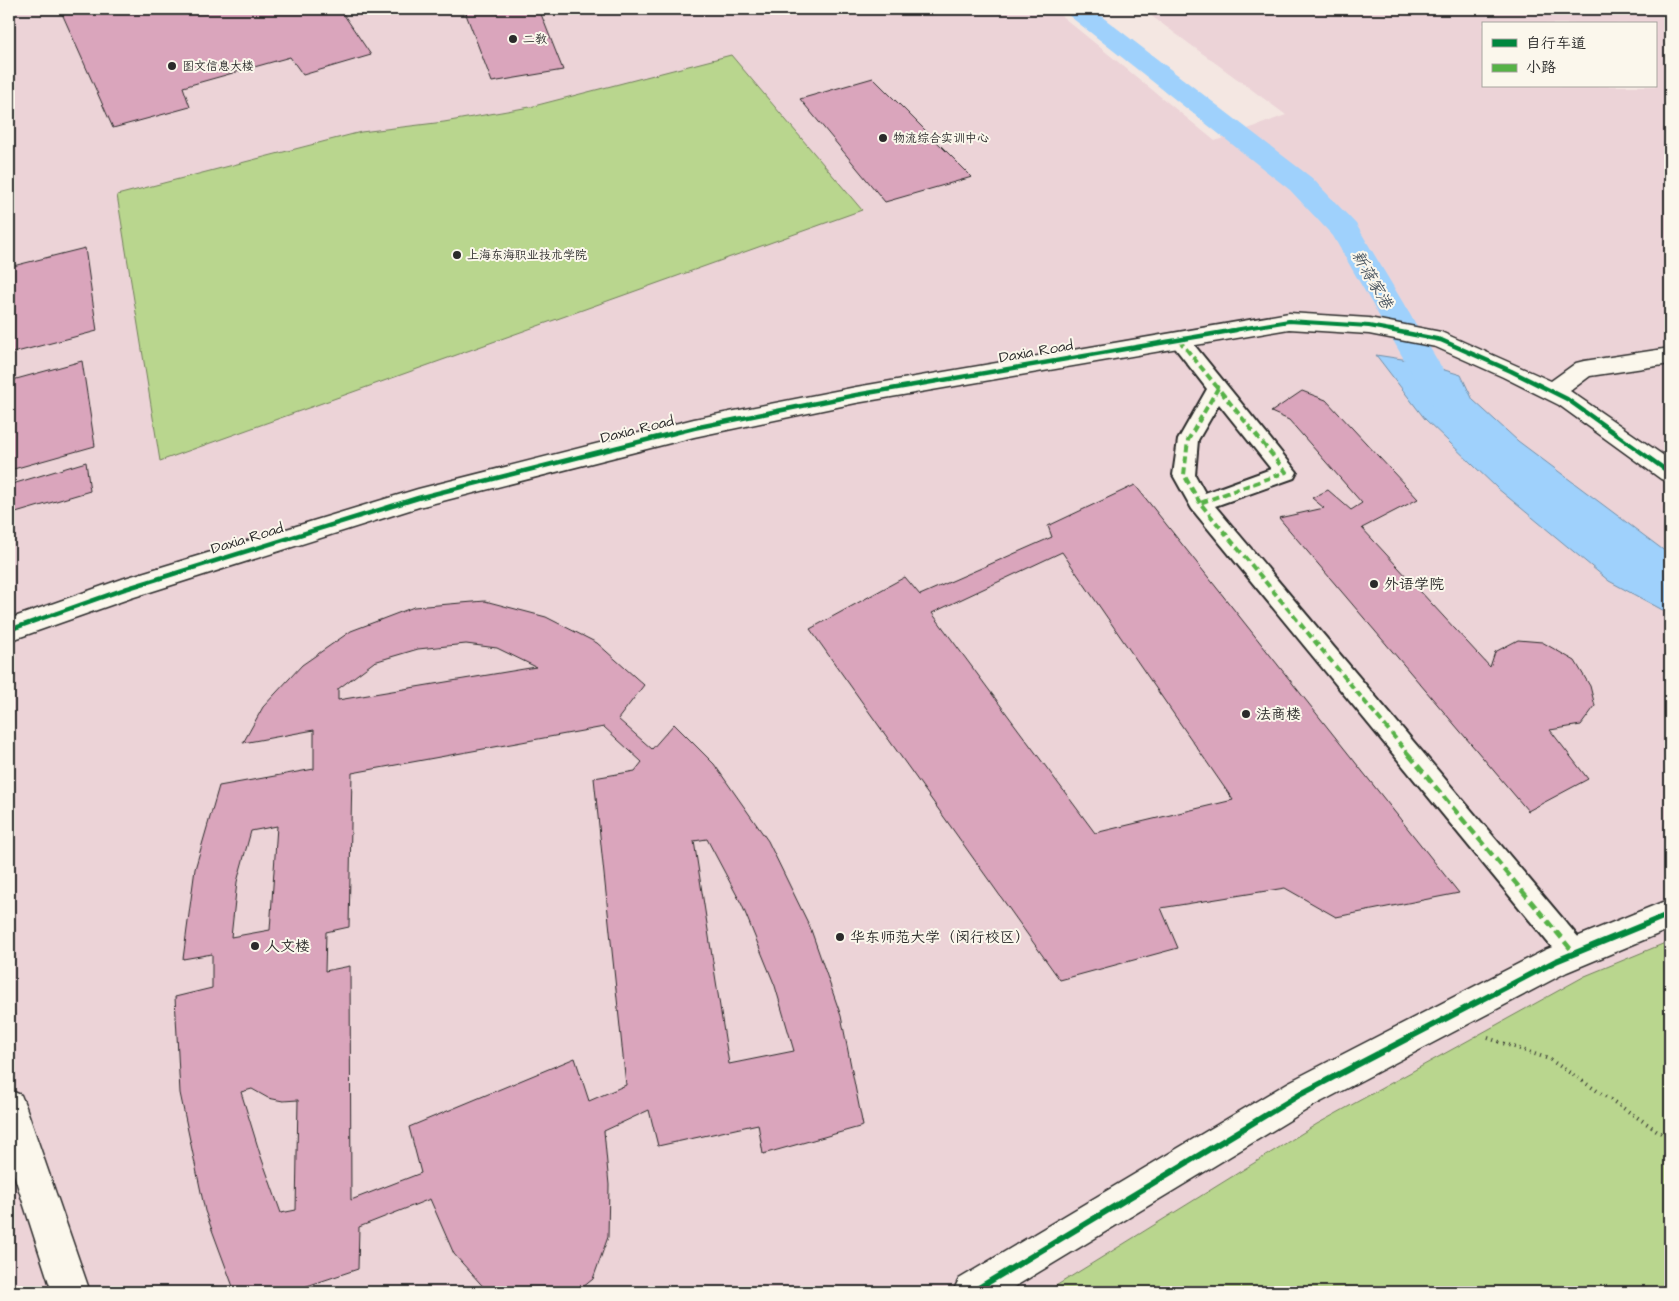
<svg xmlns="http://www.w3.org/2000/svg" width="1679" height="1301" font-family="'Architects Daughter','LXGW WenKai TC',sans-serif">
<rect width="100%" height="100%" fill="#f4e7e2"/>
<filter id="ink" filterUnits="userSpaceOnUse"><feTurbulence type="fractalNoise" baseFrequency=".02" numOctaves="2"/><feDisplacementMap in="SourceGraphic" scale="10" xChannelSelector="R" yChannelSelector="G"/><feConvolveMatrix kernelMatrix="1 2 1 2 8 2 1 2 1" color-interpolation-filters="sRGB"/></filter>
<g filter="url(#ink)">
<path fill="#ecd3d7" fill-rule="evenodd" d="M9 9H1053L1215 141 1286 115 1142 9H1670V1292H9ZM1483 24H1655V86H1483Z"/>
<path fill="#b9d68e" stroke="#72805c" d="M731 55 862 210 160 461 117 195 361 132 444 122 530 107Z
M1670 941V1292H1046L1317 1124 1585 976Z"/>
<path fill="#9fd1fc" stroke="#718fa8" d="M1376 355 1415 361 1461 375 1473 400 1518 441 1670 555V614L1609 581 1497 488 1425 419Z"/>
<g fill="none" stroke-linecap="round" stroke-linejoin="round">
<path fill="#9fd1fc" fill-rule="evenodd" d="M1063 9H1092L1312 178 1356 224 1448 378 1470 408 1465 417C1441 424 1437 412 1424 394L1333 236 1290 190 1067 14Z"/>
</g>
<path fill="#daa5bc" stroke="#2b2b2b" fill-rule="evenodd" d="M60 9H340L371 55 303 75 290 57 183 87 190 107 113 128Z
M464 9H539L563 70 492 82Z
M873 78 972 177 885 202 800 99Z
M85 248 97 331 9 354V267Z
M82 361 95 446 10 470 9 381Z
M1302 391 1326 400 1418 499 1362 528 1490 667 1495 652 1518 640 1542 642 1575 661 1590 686 1595 706 1581 725 1550 730 1588 779 1528 811 1279 518 1324 508 1312 498 1328 490 1351 510 1362 503 1289 420 1271 412Z
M86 462 90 491 9 515V485Z
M1135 485 1459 893 1336 917 1285 888 1161 908 1178 948 1060 980 810 629 905 577 920 595 1052 537 1048 526ZM1062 552 1233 800 1095 833 932 613Z
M485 601 546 617 597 643 644 685 618 719 652 749 674 724 714 764 768 841 810 927 841 1016 863 1126 763 1154 758 1124 658 1146 649 1110 604 1131 609 1185 608 1237 593 1279 577 1292H488L454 1254 430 1199 359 1227 358 1269 304 1287V1292H235L205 1211 180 1093 175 997 212 988V954L183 959 195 869 219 786 314 769V730L243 743 263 707 302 665 351 631 414 607ZM466 644 497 648 536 667 338 700V689L374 662 418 649ZM604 727 642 762 635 771 594 778 626 1085 589 1101 575 1058 409 1127 421 1173 351 1200 350 966 325 971 326 932 349 927 352 773ZM277 826 270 930 231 937 237 882 251 831ZM707 839 742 905 775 986 794 1051 729 1064 694 841ZM252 1089 268 1098 283 1101 298 1100 296 1210 281 1213 260 1154 241 1092Z"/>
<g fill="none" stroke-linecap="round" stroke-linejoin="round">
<defs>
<path id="pedestrian" d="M1179 333 1186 335 1297 472 1294 478 1215 506 1584 944 1588 953 1584 962 1574 966 1564 962 1192 509 1173 475 1178 440 1207 389 1169 340 1172 335ZM1219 404 1271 469 1205 493 1195 475 1198 440Z"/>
<path id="minor" d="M1289 313 1369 318 1441 332 1551 381 1576 363 1584 361 1670 348V364L1590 376 1570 391 1670 460V482L1661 479 1559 405 1503 377 1436 347 1369 334 1289 329 856 403 694 437 419 507 131 598 9 641V619L125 578 418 489 694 419 856 387Z
M1670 899V929L1567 972 1313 1106 1006 1292H953L959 1279 1289 1082 1545 950Z
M9 1090 21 1095 26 1107 90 1292H52L9 1159Z"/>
</defs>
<use href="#pedestrian" stroke="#2b2b2b" stroke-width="4"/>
<use href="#minor" stroke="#2b2b2b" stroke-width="3"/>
<path stroke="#2b2b2b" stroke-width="4" stroke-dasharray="1 4.5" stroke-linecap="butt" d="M1488 1038 1549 1059 1670 1139"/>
<use href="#pedestrian" fill="#fbf7ec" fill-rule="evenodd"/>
<use href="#minor" fill="#fbf7ec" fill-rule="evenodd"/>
<path stroke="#56b246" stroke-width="4" stroke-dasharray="7 4" stroke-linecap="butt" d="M1179 340 1286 472 1200 503 1410 756
M1200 503 1184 475 1188 440 1218 388"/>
<path stroke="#56b246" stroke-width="4.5" stroke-dasharray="9 4.5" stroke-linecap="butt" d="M1409 755 1574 953"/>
<defs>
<path id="cycleway-far2" d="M1228 331 1289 321 1369 326 1396 331"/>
<path id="cycleway-far1" d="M1390 330 1441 340 1511 371 1567 399 1670 473
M9 630 125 589 418 498 694 428 856 395 1236 330"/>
<path id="cycleway" d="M972 1292 1301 1094 1556 961 1670 914"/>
</defs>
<use href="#cycleway-far2" stroke="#fbf7ec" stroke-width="6"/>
<use href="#cycleway-far1" stroke="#fbf7ec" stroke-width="8"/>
<use href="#cycleway" stroke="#fbf7ec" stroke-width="9"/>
<use href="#cycleway-far2" stroke="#00873e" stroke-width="4"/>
<use href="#cycleway-far1" stroke="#00873e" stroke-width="4.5"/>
<use href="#cycleway" stroke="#00873e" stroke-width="6"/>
</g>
</g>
<g fill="#2b2b2b" stroke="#fbf7ec" stroke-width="2">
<circle cx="513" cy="39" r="5"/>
<circle cx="172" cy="66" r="5"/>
<circle cx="883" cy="138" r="5"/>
<circle cx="457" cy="255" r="5"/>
<circle cx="1374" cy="584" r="5"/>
<circle cx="1246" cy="714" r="5"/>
<circle cx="840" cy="937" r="5"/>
<circle cx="255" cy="946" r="5"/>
</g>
<g text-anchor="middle" stroke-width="4" stroke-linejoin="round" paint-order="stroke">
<g font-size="12" fill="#2b2b2b" stroke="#fbf7ec" text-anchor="start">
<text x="523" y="43">二教</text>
<text x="182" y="70">图文信息大楼</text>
<text x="893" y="142">物流综合实训中心</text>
<text x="467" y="259">上海东海职业技术学院</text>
</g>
<g font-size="15" fill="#2b2b2b" stroke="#fbf7ec">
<text transform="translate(1036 351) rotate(-10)" y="5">Daxia Road</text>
<text transform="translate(637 429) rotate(-14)" y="5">Daxia Road</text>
<text transform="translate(247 538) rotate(-17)" y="5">Daxia Road</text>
</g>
<g font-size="15" fill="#2b2b2b" stroke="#fbf7ec" text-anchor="start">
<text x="1384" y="589">外语学院</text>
<text x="1256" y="719">法商楼</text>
<text x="850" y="942">华东师范大学（闵行校区）</text>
<text x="265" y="951">人文楼</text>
</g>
<g font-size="16" font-style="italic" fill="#48545f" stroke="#fbf7ec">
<text transform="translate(1373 279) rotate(60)" y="6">新蒋家港</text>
</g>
</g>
<rect width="1679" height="1301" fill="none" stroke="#fbf7ec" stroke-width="30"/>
<rect x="15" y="15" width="1649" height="1271" fill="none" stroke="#2b2b2b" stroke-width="2" filter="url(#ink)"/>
<rect x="1482" y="22" width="175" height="65" fill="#fbf7ec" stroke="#a8a59f"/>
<rect x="1492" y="39" width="25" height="8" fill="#00873e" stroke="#a8a59f"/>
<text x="1526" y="48" font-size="15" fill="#2b2b2b">自行车道</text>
<rect x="1492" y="64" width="25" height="8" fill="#56b246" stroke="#a8a59f"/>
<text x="1526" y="72" font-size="15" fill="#2b2b2b">小路</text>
</svg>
